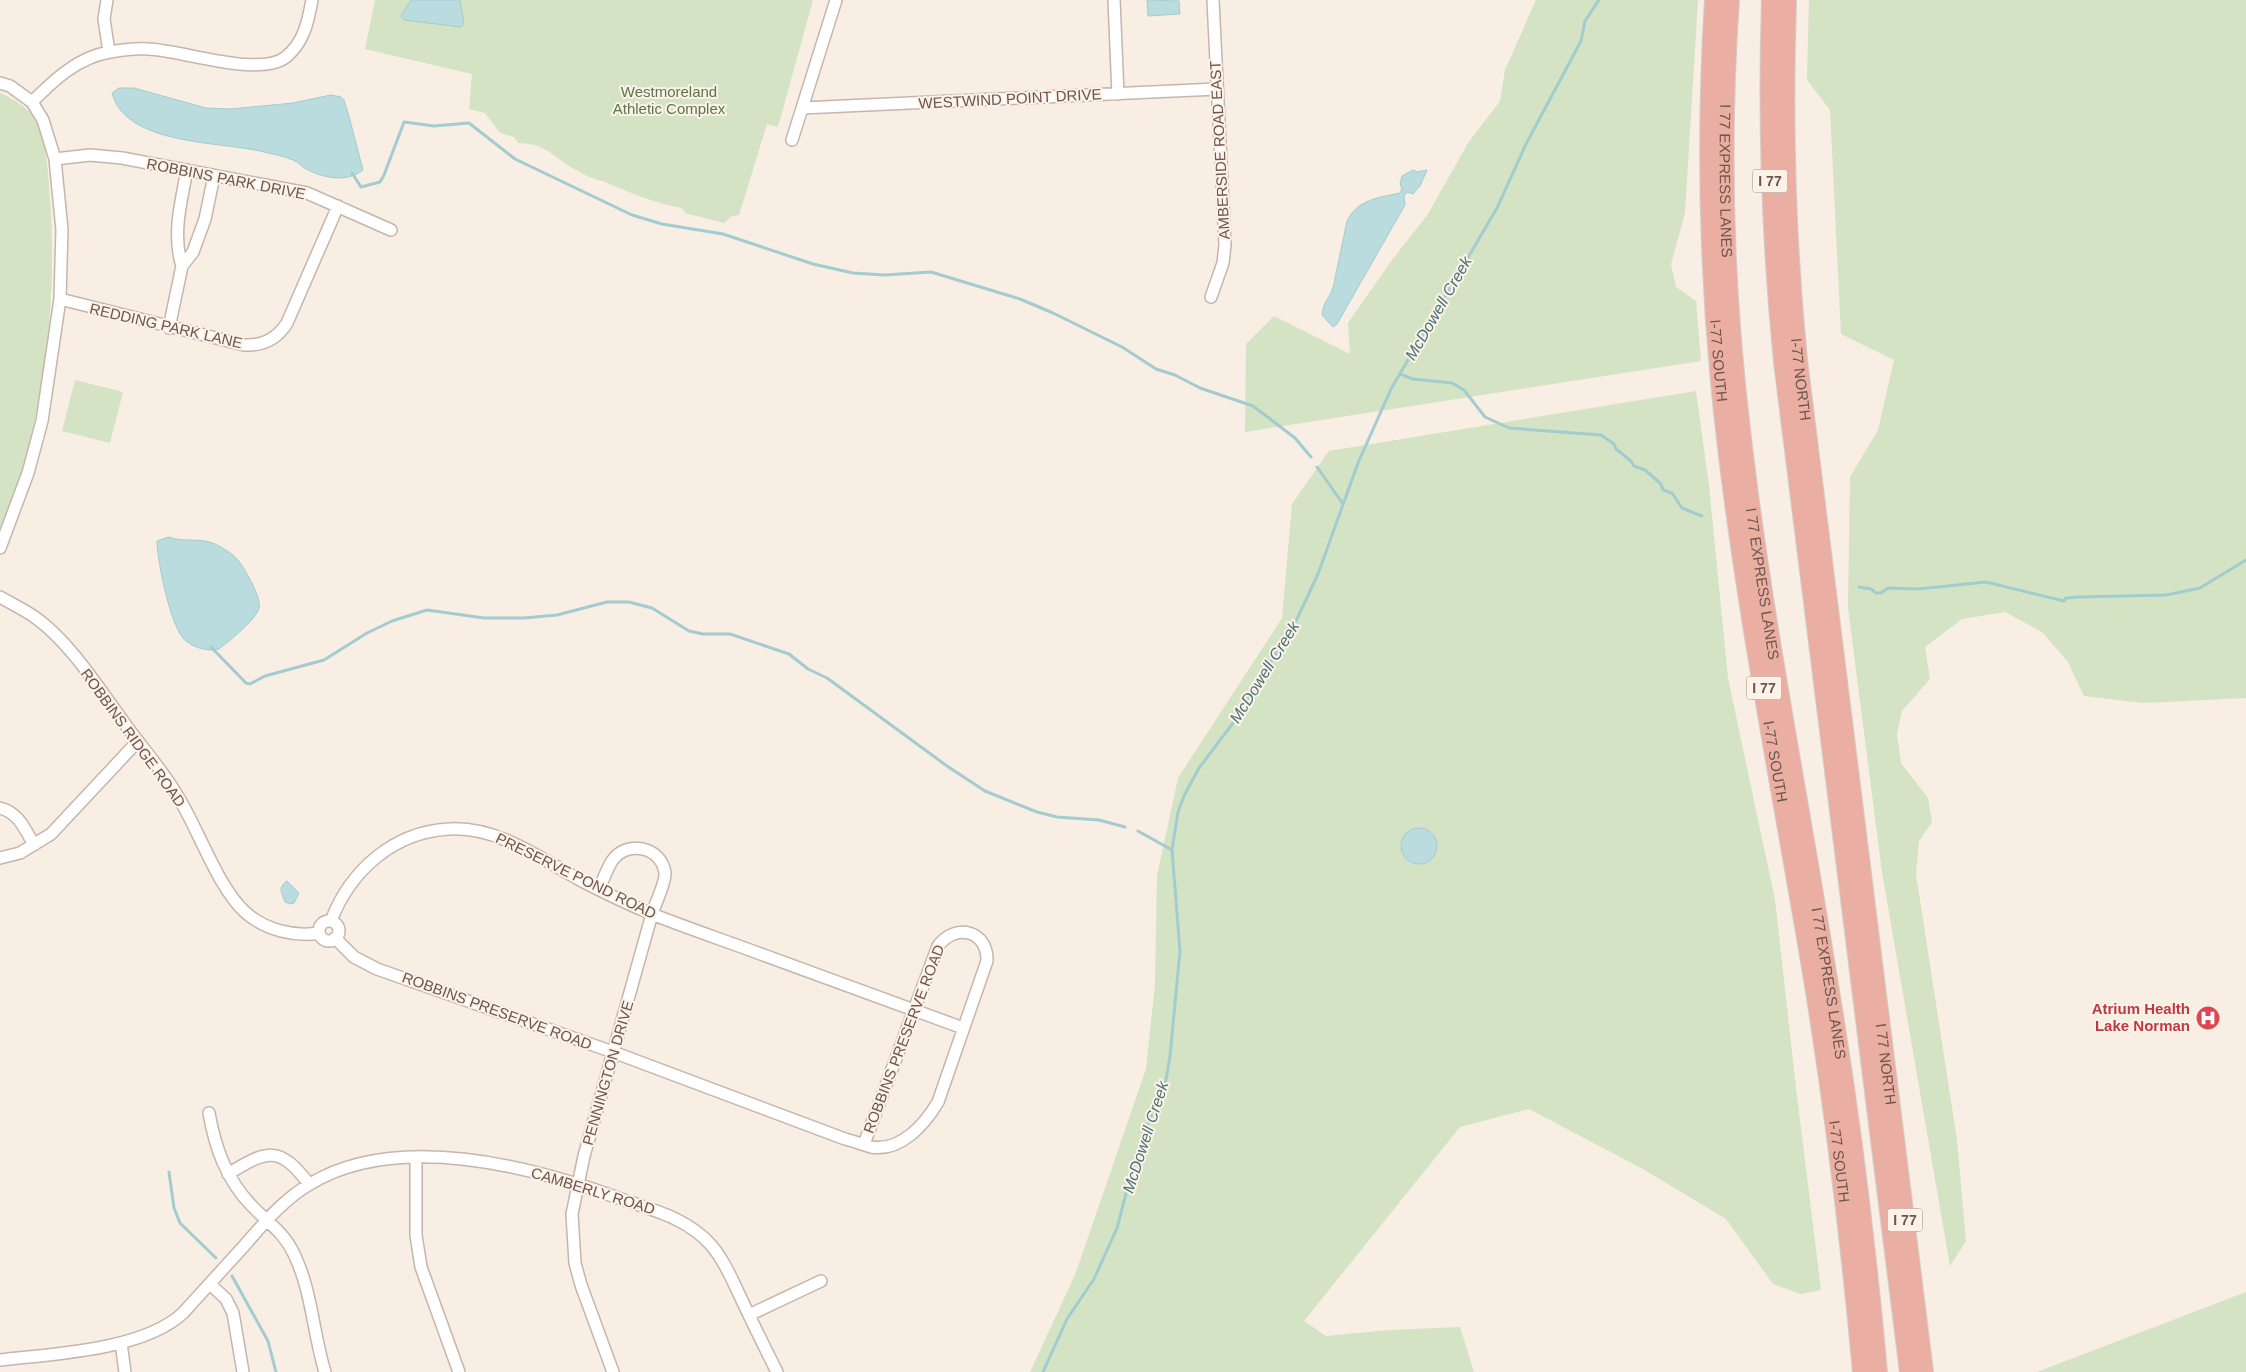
<svg xmlns="http://www.w3.org/2000/svg" width="2246" height="1372" font-family="Helvetica,sans-serif">
<rect width="100%" height="100%" fill="#f8eee3"/>
<path fill="#d3e3c4" d="M375 0H813L778 127 767 124 739 215 732 216 724 223 685 213 682 208C655 203 630 193 605 182 595 179 585 176 576 170 554 158 546 143 518 143L514 137 500 133 485 113 469 109 472 74 365 49Z
M1536 0H1698L1685 213 1671 264 1676 287 1696 301 1701 361 1245 432 1246 344 1274 316 1350 354 1348 323 1392 260 1428 214 1468 143 1500 101 1505 70Z
M1809 0H2246V698L2143 703 2084 696 2068 662 2042 632 2005 612 1962 619 1925 647 1930 679 1902 711 1897 734 1901 763 1928 798 1932 822 1919 841 1916 874 1957 1140 1966 1241 1950 1266 1882 872 1848 608 1850 477 1878 430 1894 360 1841 334 1830 110 1807 80Z
M0 93C14 99 27 107 36 120 45 134 48 169 49 187 59 295 45 429 0 529Z
M75 380 123 392 110 443 62 431Z
M1696 391 1709 486 1728 678 1775 900 1796 1088 1821 1290 1800 1294 1773 1284 1726 1219 1643 1169 1529 1109 1460 1127 1304 1321 1326 1336 1390 1330 1460 1327 1474 1372H1030L1075 1275 1146 1069 1155 985 1157 876 1178 778 1282 618 1292 504 1329 451Z
M2246 1292V1372H2037L2063 1362Z"/>
<path fill="#badcde" stroke="#a2cccf" d="M411 0H460L464 23 461 27 404 20 401 16Z
M1147 0 1179 1 1180 14 1148 16Z
M119 88H134L206 108 230 109 293 103 331 95 341 97 344 100 350 120 363 170C347 183 323 178 306 169 301 166 298 162 293 160 284 156 273 154 264 152 221 141 126 146 112 93Z
M1413 170 1417 172 1427 170 1420 186 1413 194 1407 192 1404 196 1405 205 1337 324 1333 327 1322 315C1323 302 1329 299 1333 288L1347 221C1358 199 1378 198 1400 193L1402 189 1400 184 1402 176Z
M169 537C184 543 200 537 215 544 221 547 232 553 237 559 244 567 262 598 259 608 257 619 228 642 219 649 208 652 195 648 186 641 171 630 157 560 157 541Z
M1401 846a18 18 0 1 1 36 0a18 18 0 1 1-36 0Z
M287 881 299 893 294 903 290 904 285 902C282 893 277 888 287 881Z"/>
<g fill="none" stroke-linecap="round" stroke-linejoin="round">
<path stroke="#a2cccf" stroke-width="3" d="M352 173 361 187 380 182 384 175 404 122 434 126 469 123 515 159 632 215 662 224 723 234 813 264 853 273 885 275 931 272 1020 299 1053 313 1122 347 1156 369 1175 375 1200 388 1253 406 1295 438 1311 457
M1400 374 1413 379 1452 383 1464 390 1485 417 1509 428 1601 435 1614 444 1616 449 1631 461 1634 466 1645 470 1661 484 1663 490 1672 493 1682 508 1702 516
M1317 467 1343 504
M1859 587 1871 589 1876 593H1881L1888 588 1918 589 1986 582 2064 601 2066 598 2079 597 2166 595 2200 588 2246 560
M211 647 246 683 250 684 265 676 324 660 367 633 392 621 427 610 484 618H524L557 615 607 602H629L652 608 689 631 703 634H730L789 654 808 669 827 678 947 766 985 791 1037 812 1057 817 1099 820 1125 827
M1138 831 1172 850
M169 1172 174 1208 180 1223 216 1258
M232 1276 268 1341 276 1372
M1043 1372 1067 1319 1094 1279 1117 1228 1138 1148 1166 1080 1170 1056 1180 951 1172 850 1178 812 1184 796 1199 768 1233 723 1297 619 1318 574 1358 463 1391 389 1497 208 1526 144 1581 41 1585 21 1599 0"/>
<defs>
<path id="minor" d="M107 0 104 19 109 52
M1114 0 1118 94
M0 83 10 86 32 102 43 120 55 159 62 230 60 299 42 421 28 473 0 548
M32 102C54 80 78 57 110 52 122 50 136 48 148 49 182 50 259 78 286 57 304 42 308 22 312 0
M802 108 1217 89
M792 140 836 0
M55 159 90 155 122 158 307 193 391 230
M182 266C172 235 181 202 187 170
M1211 297 1223 263 1225 245 1213 0
M60 299 244 345C263 346 277 339 287 323L338 206
M169 328 182 266 193 252 205 219 214 176
M0 597C12 604 25 610 36 618 72 644 101 692 128 728 144 750 163 771 177 795 198 828 217 886 245 912 265 930 294 937 319 933
M0 808C18 812 25 829 34 845
M0 858 20 853 51 834 138 741
M599 889C603 880 607 869 612 861 627 839 662 847 665 873 666 882 655 904 652 914L584 1156 572 1214 575 1263 581 1285 613 1372
M331 921C350 871 393 832 449 829 497 826 540 858 580 880 603 892 628 904 652 914 687 928 723 940 758 953 827 978 895 1003 963 1028
M319 931a10 10 0 1 1 20 0a10 10 0 1 1-20 0Z
M335 938 354 957 377 969 613 1052 845 1139C854 1141 863 1145 871 1147 901 1152 925 1124 938 1102L987 961C988 931 956 922 938 946L864 1144
M209 1113C215 1147 226 1179 251 1205 267 1222 284 1232 294 1254 312 1291 313 1333 325 1372
M416 1157V1235L421 1267 459 1372
M228 1174C268 1149 280 1146 309 1184
M210 1284 226 1299 233 1313 243 1372
M749 1315 821 1281
M121 1343 125 1372
M0 1360C52 1354 144 1350 183 1313 203 1291 224 1268 244 1246 264 1223 284 1199 310 1184 397 1131 531 1166 621 1199 653 1210 687 1218 711 1245 723 1259 731 1277 739 1294 751 1320 764 1346 777 1372"/>
<g id="highway">
<path id="s1" d="M1714 0C1706 127 1708 255 1720 382 1739 581 1780 781 1813 979 1834 1109 1850 1240 1862 1372"/>
<path id="s2" d="M1730 0C1720 143 1724 288 1741 430 1762 614 1799 796 1828 979 1850 1109 1866 1240 1878 1372"/>
<path d="M1771 0C1767 121 1771 241 1783 362L1909 1372"/>
<path id="s3" d="M1787 0C1783 120 1786 240 1798 360L1924 1372"/>
</g>
</defs>
<use href="#minor" stroke="#c7b5ac" stroke-width="14"/>
<use href="#highway" stroke="#d3ccca" stroke-width="20"/>
<use href="#minor" stroke="#fff" stroke-width="11"/>
<use href="#highway" stroke="#eaaea2" stroke-width="18"/>
</g>
<defs>
<symbol id="hospital-disc" viewBox="-11 -11 22 22"><circle r="9.5" fill="#e0444e" stroke="#fcf2e8"/><path d="M-5-5h3v3.5h4V-5h3V5h-3V1.5h-4V5h-3Z" fill="#fff"/></symbol>
</defs>
<g fill-rule="evenodd">
<use href="#hospital-disc" x="2194" y="1004" width="28" height="28"/>
</g>
<g text-anchor="middle" stroke-width="4" stroke-linejoin="round" paint-order="stroke">
<g fill="#fcf2e8" stroke="#97847c" stroke-width="1">
<rect x="1752.5" y="169.5" width="35" height="23" rx="4"/>
<rect x="1746.5" y="676.5" width="35" height="23" rx="4"/>
<rect x="1887.5" y="1208.5" width="35" height="23" rx="4"/>
</g>
<g font-size="14" font-weight="bold" fill="#6c554d">
<text x="1770" y="186">I 77</text>
<text x="1764" y="693">I 77</text>
<text x="1905" y="1225">I 77</text>
</g>
<g font-size="15" fill="#5b764a" stroke="#fcf2e8">
<text x="669" y="97">Westmoreland<tspan x="669" dy="17">Athletic Complex</tspan></text>
</g>
<g font-size="15" fill="#6c554d" stroke="#fcf2e8">
<text transform="translate(1010 99) rotate(-3)" y="5">WESTWIND POINT DRIVE</text>
<text transform="translate(1220 150) rotate(-93)" y="5">AMBERSIDE ROAD EAST</text>
<text transform="translate(226 179) rotate(11)" y="5">ROBBINS PARK DRIVE</text>
<text dy="5" stroke="none"><textPath href="#s2" startOffset="181">I 77 EXPRESS LANES</textPath></text>
<text transform="translate(166 326) rotate(13)" y="5">REDDING PARK LANE</text>
<text dy="5" stroke="none"><textPath href="#s1" startOffset="361">I-77 SOUTH</textPath></text>
<text dy="5" stroke="none"><textPath href="#s3" startOffset="380">I-77 NORTH</textPath></text>
<text dy="5" stroke="none"><textPath href="#s2" startOffset="586">I 77 EXPRESS LANES</textPath></text>
<text transform="translate(133 738) rotate(54)" y="5">ROBBINS RIDGE ROAD</text>
<text dy="5" stroke="none"><textPath href="#s1" startOffset="766">I-77 SOUTH</textPath></text>
<text transform="translate(576 876) rotate(26)" y="5">PRESERVE POND ROAD</text>
<text dy="5" stroke="none"><textPath href="#s2" startOffset="991">I 77 EXPRESS LANES</textPath></text>
<text transform="translate(497 1011) rotate(20)" y="5">ROBBINS PRESERVE ROAD</text>
<text transform="translate(904 1039) rotate(-69)" y="5">ROBBINS PRESERVE ROAD</text>
<text dy="5" stroke="none"><textPath href="#s3" startOffset="1070">I 77 NORTH</textPath></text>
<text transform="translate(608 1073) rotate(-74)" y="5">PENNINGTON DRIVE</text>
<text dy="5" stroke="none"><textPath href="#s1" startOffset="1171">I-77 SOUTH</textPath></text>
<text transform="translate(593 1191) rotate(17)" y="5">CAMBERLY ROAD</text>
</g>
<g font-size="15" font-weight="bold" fill="#be3a42" stroke="#fcf2e8" text-anchor="end">
<text x="2190" y="1014">Atrium Health<tspan x="2190" dy="17">Lake Norman</tspan></text>
</g>
<g font-size="16" font-style="italic" fill="#477377" stroke="#fcf2e8">
<text transform="translate(1438 308) rotate(-60)" y="6">McDowell Creek</text>
<text transform="translate(1264 672) rotate(-58)" y="6">McDowell Creek</text>
<text transform="translate(1145 1137) rotate(-72)" y="6">McDowell Creek</text>
</g>
</g>
</svg>
